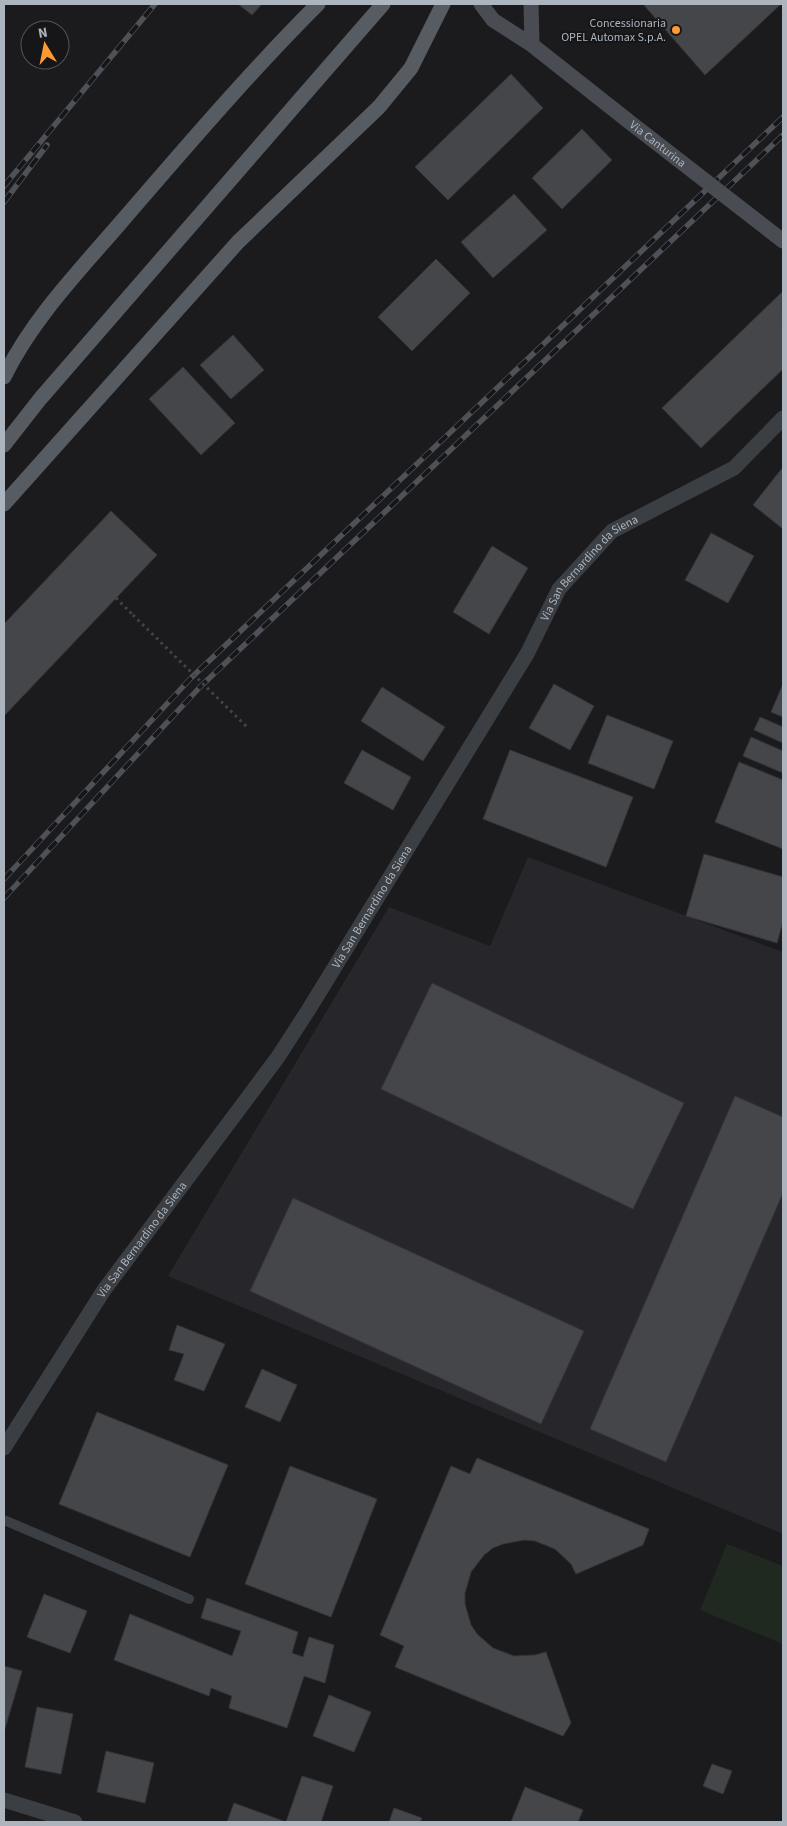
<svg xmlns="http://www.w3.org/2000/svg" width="787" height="1826" font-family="'Source Sans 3',sans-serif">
<rect width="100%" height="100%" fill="#1b1b1d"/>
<path fill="#27272b" d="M528 857 783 952V1534L168 1276 389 907 490 946Z"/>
<path fill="#202920" d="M727 1544 783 1566V1644L700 1610Z"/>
<path fill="#45464a" stroke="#35353a" d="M238 4H262L252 15Z
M643 4H781L705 75Z
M511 74 543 108 448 200 415 167Z
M582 129 612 160 562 209 532 178Z
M514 194 547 230 493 278 461 242Z
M436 259 470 293 412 351 378 317Z
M782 292 783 369 701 448 662 408Z
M233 335 264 370 231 399 200 365Z
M183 367 235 423 201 455 149 399Z
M783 467V529L753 505Z
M111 511 157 555 4 716V624Z
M711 533 754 556 728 603 685 580Z
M492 546 528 568 489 634 453 612Z
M554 684 594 706 570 750 529 728Z
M783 684V717L771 712Z
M382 687 445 727 423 761 361 721Z
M607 715 673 741 654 789 588 763Z
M760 717 783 727V743L754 730Z
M751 737 783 751V773L743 756Z
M362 750 411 777 393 810 344 783Z
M510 750 633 797 606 867 483 819Z
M739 762 783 780V849L715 822Z
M704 854 783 877V921L777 943 686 916Z
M432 983 684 1103 633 1209 381 1089Z
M735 1096 783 1117V1193L666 1462 590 1429Z
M293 1198 584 1331 541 1424 250 1291Z
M177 1325 225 1344 204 1391 174 1380 184 1354 169 1350Z
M262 1369 297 1385 280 1422 245 1407Z
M97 1412 228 1465 190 1557 59 1504Z
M477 1458 649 1529 643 1545 576 1574 571 1564 555 1549 535 1541 524 1540 503 1544 493 1548 484 1555 471 1572 465 1593V1604L471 1625 477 1634 493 1648 514 1656 535 1655 546 1652 571 1723 563 1736 395 1667 404 1646 380 1635 451 1466 470 1474Z
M290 1466 377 1499 331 1617 245 1584Z
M44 1594 87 1611 70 1653 27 1637Z
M207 1598 298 1632 292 1653 303 1657 309 1637 334 1645 325 1683 304 1676 287 1728 229 1708 232 1696 211 1688 209 1696 114 1660 130 1614 232 1656 241 1631 201 1618Z
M4 1666 22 1671 4 1732Z
M329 1695 371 1712 354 1752 313 1736Z
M37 1707 73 1714 61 1774 25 1767Z
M106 1751 154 1763 145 1803 97 1792Z
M712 1764 732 1771 723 1794 703 1786Z
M302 1776 333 1786 321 1822H227L234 1803 286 1822Z
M525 1787 583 1810 578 1822H511Z
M394 1808 422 1818 420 1822H389Z"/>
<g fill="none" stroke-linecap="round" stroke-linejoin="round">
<path stroke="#41454a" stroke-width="3" stroke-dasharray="2.5 4" stroke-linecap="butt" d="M116 598 133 615"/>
<path stroke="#3b3e43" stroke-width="10" d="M4 1520 189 1599"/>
<g stroke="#3b3e43" stroke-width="15">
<path id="s1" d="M4 1448 104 1290 278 1057 309 1009 527 654 559 589 612 531 734 468 783 418"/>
<path d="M4 1800 75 1822"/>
</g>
<path stroke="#494d53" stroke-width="15" d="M481 4 493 20 532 45 627 120
M531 4 532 45"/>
<path stroke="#575b62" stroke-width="15" d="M4 377C32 319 80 270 122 221 186 147 249 73 318 4
M4 445 40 399 383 4
M4 504 238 242 379 107 411 68 443 4"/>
<defs>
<path id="rail" d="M4 186 155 4
M4 202 47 145
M4 879 191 678 783 117
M4 898 200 687 783 135"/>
</defs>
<use href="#rail" stroke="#4e5258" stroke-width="5.5"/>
<use href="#rail" stroke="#161618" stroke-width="4" stroke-dasharray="11" stroke-linecap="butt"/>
<path stroke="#41454a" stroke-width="3" stroke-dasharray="2.5 4" stroke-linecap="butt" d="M133 615 248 728"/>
<path stroke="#494d53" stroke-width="15" id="s2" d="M627 120 783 241"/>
</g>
<circle fill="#ff9931" stroke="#161618" stroke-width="2" cx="676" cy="30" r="5"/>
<g text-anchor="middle" stroke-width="4" stroke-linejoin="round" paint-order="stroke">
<g font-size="12" fill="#acb4be" stroke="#161618" text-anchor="end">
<text x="666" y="27">Concessionaria<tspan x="666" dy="14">OPEL Automax S.p.A.</tspan></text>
</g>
<g font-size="12" fill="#acb4be" stroke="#161618">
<text dy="4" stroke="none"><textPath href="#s2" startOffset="39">Via Canturina</textPath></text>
<text dy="4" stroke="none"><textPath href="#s1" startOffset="1060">Via San Bernardino da Siena</textPath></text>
<text dy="4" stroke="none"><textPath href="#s1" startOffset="655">Via San Bernardino da Siena</textPath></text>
<text dy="4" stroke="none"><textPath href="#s1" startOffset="250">Via San Bernardino da Siena</textPath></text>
</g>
</g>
<rect width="787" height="1826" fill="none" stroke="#acb4be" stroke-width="10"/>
<g transform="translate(45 45) rotate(350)"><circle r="24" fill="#161618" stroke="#52555a"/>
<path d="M0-4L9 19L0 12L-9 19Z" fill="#ff9931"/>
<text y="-8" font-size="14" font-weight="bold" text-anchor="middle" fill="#acb4be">N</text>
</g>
</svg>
